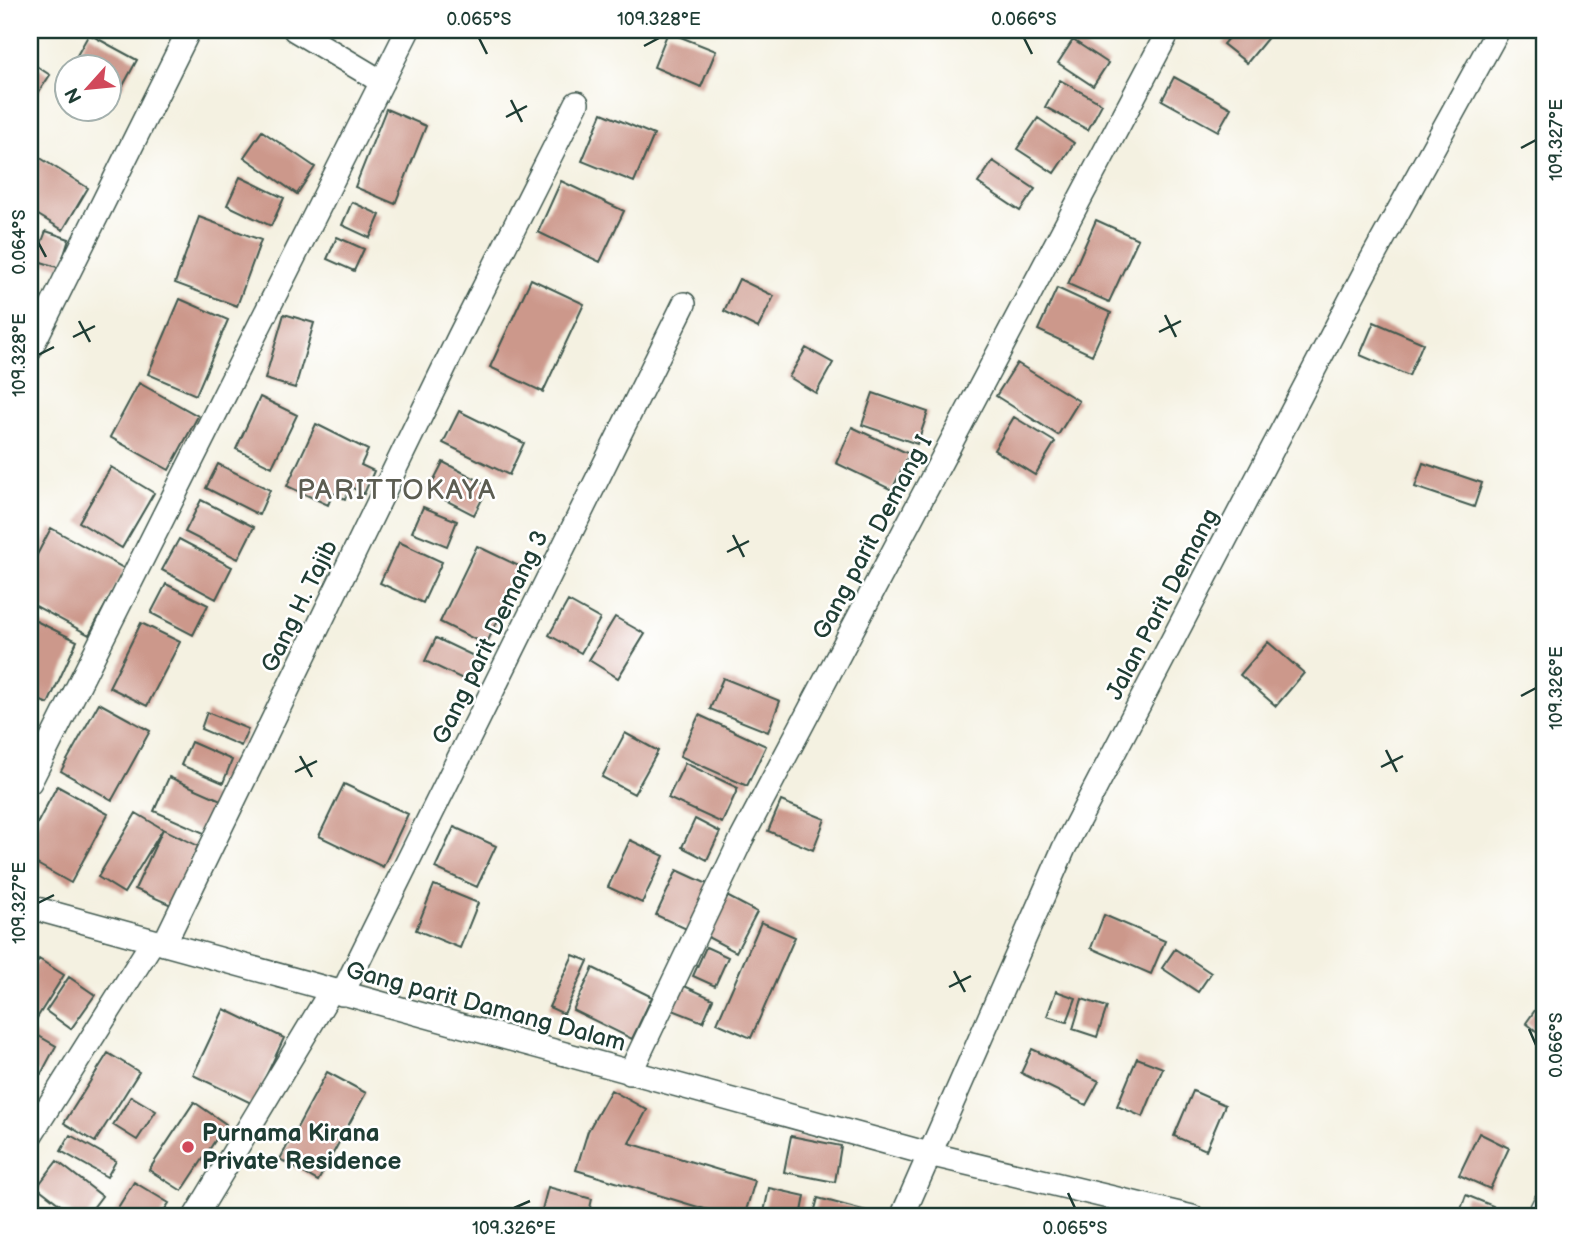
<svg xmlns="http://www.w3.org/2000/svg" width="1575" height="1247" font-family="'Balsamiq Sans',sans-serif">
<rect width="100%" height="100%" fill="#fff"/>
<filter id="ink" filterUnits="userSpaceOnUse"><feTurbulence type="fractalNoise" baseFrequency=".0143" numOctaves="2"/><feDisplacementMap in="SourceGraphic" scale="14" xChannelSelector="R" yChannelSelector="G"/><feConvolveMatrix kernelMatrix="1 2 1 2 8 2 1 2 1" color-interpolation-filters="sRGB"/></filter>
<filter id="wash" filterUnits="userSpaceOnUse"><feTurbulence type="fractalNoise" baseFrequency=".00686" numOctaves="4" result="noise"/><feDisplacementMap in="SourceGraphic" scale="28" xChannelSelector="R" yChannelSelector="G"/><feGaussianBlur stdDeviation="1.57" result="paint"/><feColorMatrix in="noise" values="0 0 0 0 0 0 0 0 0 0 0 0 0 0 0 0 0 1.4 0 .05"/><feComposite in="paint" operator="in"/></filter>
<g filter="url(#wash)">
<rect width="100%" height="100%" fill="#f4f1e1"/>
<g id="blocks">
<path fill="#cc988b" d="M1235 30H1265L1270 35 1247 63 1223 44Z
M668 32 716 51 701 87 654 67Z
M89 34 137 60 113 104 108 102V66H71Z
M1073 40 1108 63 1093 86 1058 63Z
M30 62 50 75 30 105Z
M1174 77 1231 108 1218 131 1162 100Z
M1060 80 1102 104 1088 130 1045 107Z
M386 109 426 126 395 204 355 187Z
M602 113 654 135 634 182 582 161Z
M1038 118 1074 143 1054 173 1017 149Z
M262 131 315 167 297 194 244 157Z
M34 154 88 188 63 230 30 210V162Z
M993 161 1035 189 1020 211 978 183Z
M240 177 284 198 271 226 227 205Z
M561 181 624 211 600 262 538 232Z
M352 202 380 215 370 238 342 225Z
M199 217 261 240 237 306 175 283Z
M1096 220 1138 239 1109 302 1068 284Z
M46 231 69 239 60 268 35 260Z
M337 237 364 249 354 271 327 259Z
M531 279 584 304 543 392 490 367Z
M739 279 774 296 758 328 724 311Z
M1057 288 1111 313 1092 355 1038 330Z
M180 299 228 320 196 395 148 374Z
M284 314 314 323 295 388 265 379Z
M1374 322 1423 343 1409 376 1360 355Z
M806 348 833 363 816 393 789 377Z
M1017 363 1079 401 1058 435 996 396Z
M139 383 198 416 169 470 110 437Z
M873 393 928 412 917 444 862 425Z
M260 397 297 415 272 467 236 449Z
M459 411 524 443 509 475 443 443Z
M1014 417 1055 442 1035 475 994 450Z
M316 424 368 450 361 465 374 471 364 494 351 487 345 499 333 493 328 505 287 486Z
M852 427 909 454 892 490 836 463Z
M443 462 489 486 474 515 428 491Z
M1423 463 1482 483 1474 507 1415 487Z
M218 464 270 490 259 515 206 488Z
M111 467 154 493 122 548 79 522Z
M201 500 254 527 238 559 185 532Z
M423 507 457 521 447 546 412 532Z
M51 528 125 569 89 635 30 603V568Z
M179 539 232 567 216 599 162 570Z
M399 542 442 562 423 603 380 583Z
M477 546 523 568 486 645 440 622Z
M166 584 208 605 193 635 151 613Z
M568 601 600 619 581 653 549 635Z
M615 617 645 634 618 678 589 660Z
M30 618 77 641 48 704 30 696Z
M141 623 180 642 147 706 109 687Z
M436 638 480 659 469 682 425 661Z
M1268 642 1304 673 1276 706 1240 675Z
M723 678 780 701 768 732 710 709Z
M99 703 150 731 112 800 61 771Z
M207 712 248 729 241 746 201 729Z
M699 715 766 746 747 786 680 756Z
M625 733 658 751 634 794 602 777Z
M191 742 232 760 223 783 181 765Z
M685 763 738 788 722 823 668 798Z
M169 777 221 800 206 834 154 811Z
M344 784 408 814 383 867 319 836Z
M57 786 108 814 71 883 30 860V837Z
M781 801 825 819 813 850 768 831Z
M136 813 163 829 124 893 98 877Z
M695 819 720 832 707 860 682 847Z
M454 827 496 846 477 887 435 868Z
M163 829 198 846 171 905 135 889Z
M630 840 664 856 642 903 608 887Z
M677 870 714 887 693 932 656 915Z
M434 885 478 903 460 948 416 930Z
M721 893 757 912 736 952 700 933Z
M1104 915 1165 941 1151 974 1091 948Z
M761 922 795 937 751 1038 717 1023Z
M706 947 728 957 715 986 693 976Z
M1175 949 1211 973 1198 992 1162 968Z
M573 955 588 961 564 1014 549 1007Z
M39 959 64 975 30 1029V973Z
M593 968 652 997 632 1039 573 1010Z
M69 977 95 995 71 1029 46 1011Z
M680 984 713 999 703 1022 670 1009Z
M1056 991 1076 998 1067 1022 1047 1016Z
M1545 996V1038L1526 1023Z
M1082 999 1107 1007 1097 1037 1073 1029Z
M224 1009 284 1038 253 1104 193 1075Z
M30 1031 56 1046 41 1074 30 1068Z
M1032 1049 1099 1081 1086 1105 1021 1073Z
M108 1053 139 1072 95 1142 64 1123Z
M1137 1058 1163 1068 1143 1117 1117 1106Z
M327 1072 366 1093 318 1181 280 1159Z
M611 1090 647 1110 629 1143 755 1181 744 1217H731L576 1170 588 1131Z
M1193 1091 1225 1105 1206 1150 1174 1136Z
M131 1096 156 1111 137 1140 113 1125Z
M194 1102 226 1124 182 1191 149 1170Z
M1479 1133 1509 1148 1490 1189 1459 1175Z
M70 1135 116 1161 107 1177 61 1151Z
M791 1136 841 1146 835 1182 784 1172Z
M57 1161 102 1196 86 1217H76L37 1187Z
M134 1182 169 1203 160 1217H112Z
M548 1187 592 1199 588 1217H540Z
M769 1188 805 1196 801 1217H763Z
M1466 1195 1493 1206 1489 1217H1458Z
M818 1198 870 1212 868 1217H813Z
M30 1204 52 1217H30Z"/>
</g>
</g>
<g filter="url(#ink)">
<use href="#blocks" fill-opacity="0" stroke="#3f584e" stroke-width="2"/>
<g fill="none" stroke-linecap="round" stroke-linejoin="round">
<defs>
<path id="street" d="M295 30 382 82
M30 350 189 30
M30 782 408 30
M30 907 929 1154 1192 1217
M164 944 459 337 577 103
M342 994 684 304
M630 1073 741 840 1169 30
M30 1136 153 941
M195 1217 331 991
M902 1217 1064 848 1367 268 1498 30
M1538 1217 1545 1203"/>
</defs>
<use href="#street" stroke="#3f584e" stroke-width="26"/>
<use href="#street" stroke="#fff" stroke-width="23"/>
</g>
</g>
<path fill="none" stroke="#1f3d34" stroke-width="2.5" d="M479 38 487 54M1024 38 1032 54M644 46 659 38M511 100 522 122M506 117 527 106M1521 148 1536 140M38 242 46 257M1165 315 1176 337M79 321 90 342M1159 332 1181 321M73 337 95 326M38 355 54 347M733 535 744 557M727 552 749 541M1521 696 1536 688M1386 750 1397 772M300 756 312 777M1381 767 1403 756M295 772 317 761M38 903 54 895M954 971 965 992M949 987 971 976M1529 1029 1536 1045M1068 1193 1075 1208M514 1208 530 1201"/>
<circle fill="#d1495b" stroke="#fff" stroke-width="2.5" cx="188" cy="1147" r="7"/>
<g text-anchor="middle" stroke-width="5" stroke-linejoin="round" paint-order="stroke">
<g font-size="24" fill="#1f3d34" stroke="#fff">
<text transform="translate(872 537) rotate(-62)" y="8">Gang parit Demang I</text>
<text transform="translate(1162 604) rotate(-62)" y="8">Jalan Parit Demang</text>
<text transform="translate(299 606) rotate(-64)" y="8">Gang H. Tajib</text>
<text transform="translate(490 637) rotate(-64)" y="8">Gang parit Demang 3</text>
<text transform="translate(486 1006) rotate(15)" y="8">Gang parit Damang Dalam</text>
</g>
<g font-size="24" font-weight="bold" fill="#1f3d34" stroke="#fff" text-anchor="start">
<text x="202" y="1141">Purnama Kirana<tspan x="202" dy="28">Private Residence</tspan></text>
</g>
<g font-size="28" letter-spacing="2" fill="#5c5d52" stroke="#fff">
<text x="397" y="499">PARITTOKAYA</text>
</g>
</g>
<rect width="1575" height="1247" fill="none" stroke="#fff" stroke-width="77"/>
<g transform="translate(88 88) rotate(243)"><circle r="33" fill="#ffffff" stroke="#a5b1ae" stroke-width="2"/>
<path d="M0-5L12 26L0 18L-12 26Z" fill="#d1495b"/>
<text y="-10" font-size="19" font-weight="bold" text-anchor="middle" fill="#1f3d34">N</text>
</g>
<rect x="38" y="38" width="1498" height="1170" fill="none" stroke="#1f3d34" stroke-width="2.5"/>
<g font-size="18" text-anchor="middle" fill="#1f3d34">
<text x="479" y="25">0.065°S</text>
<text x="659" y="25">109.328°E</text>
<text x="1024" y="25">0.066°S</text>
<text transform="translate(1556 140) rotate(-90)" y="6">109.327°E</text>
<text transform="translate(19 242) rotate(-90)" y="6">0.064°S</text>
<text transform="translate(19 355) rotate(-90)" y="6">109.328°E</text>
<text transform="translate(1556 688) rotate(-90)" y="6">109.326°E</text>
<text transform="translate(19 903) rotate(-90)" y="6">109.327°E</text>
<text transform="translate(1556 1045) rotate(-90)" y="6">0.066°S</text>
<text x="514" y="1234">109.326°E</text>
<text x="1075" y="1234">0.065°S</text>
</g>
</svg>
